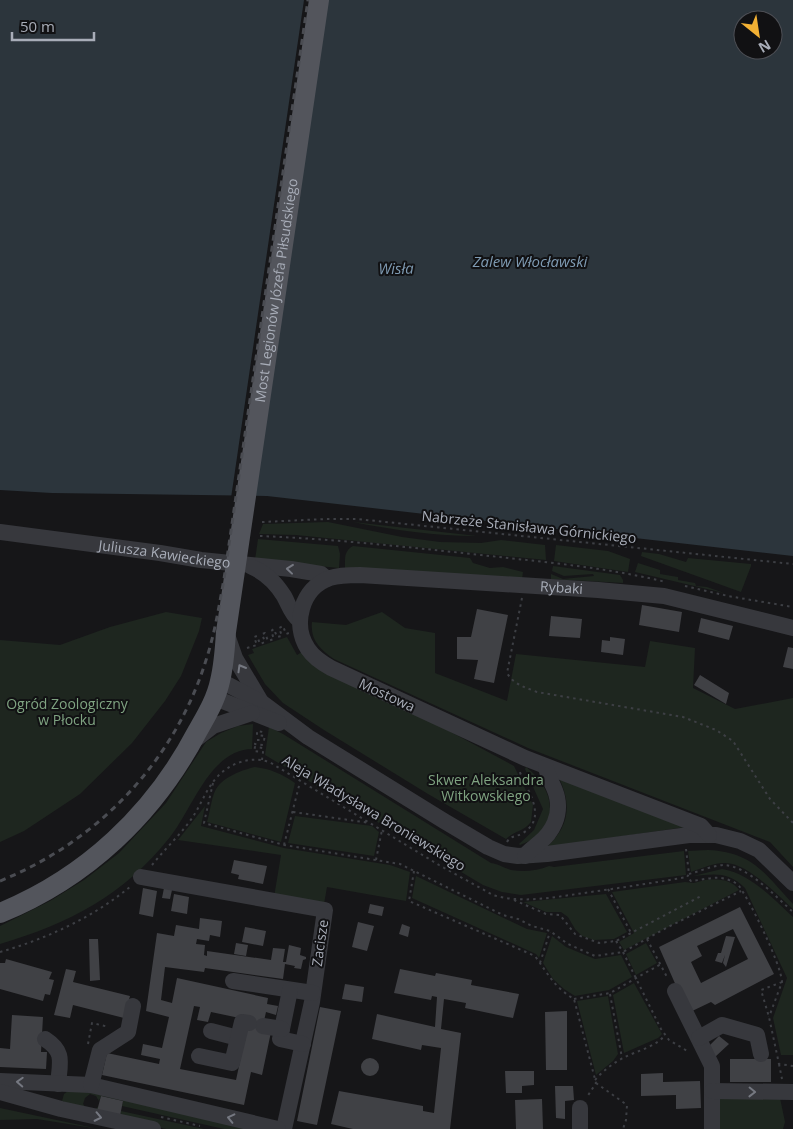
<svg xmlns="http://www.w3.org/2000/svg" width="793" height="1129" font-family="'Open Sans',sans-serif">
<rect width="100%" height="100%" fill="#161618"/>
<path fill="#1e261f" d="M328 522 402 537 440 542 481 543 501 540 545 545 546 560 296 535 259 534 263 524Z
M353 522 477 536C435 536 394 530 353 522Z
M258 539 338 546 340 554 339 568 255 560Z
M556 545 608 551 630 559 628 572 554 561Z
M353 546 470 558 473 563 490 568 503 567 523 572 522 579 345 568C345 558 344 551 353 546Z
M642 552 659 554 686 562 688 558 751 564V566L741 592 641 556Z
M638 563 660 570V574L678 577V580L695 583 696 586 707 587 724 593 635 572Z
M553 566 620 575 623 580V583L551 579V574L563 579 594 576 593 574 564 576 552 571Z
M166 612 202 618 199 631 181 676 165 701 132 743 80 794 24 831 0 842V640L60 645 110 627Z
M382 612 405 628 435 633V673L507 701 516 654 645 667 650 641 695 648 693 688 735 709 793 698V867L770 842 528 748 334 659C320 649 310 640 312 622L346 625Z
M287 637 297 655 302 652 514 766 533 805 531 822C523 832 514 831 506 839L428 794 324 730 283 703 265 684 248 655 254 653 252 649Z
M253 724 252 749C210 750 193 808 170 837 123 896 70 923 0 944V926L50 901 84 880 119 853 166 803 206 742 221 733 238 726Z
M269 727 283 734 491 863C499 864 504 868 511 870 524 872 537 871 549 866L554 867 684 851 686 875 521 895 502 892 483 885 265 755Z
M255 767C271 769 282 774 295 783L281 842 207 822C210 812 211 800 215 791 222 777 242 770 255 767Z
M526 767C557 790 561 830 520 845L519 844 534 830 543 809 525 769Z
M559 778 686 827 547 847C569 827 572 805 559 778Z
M205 806 201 826 284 848 390 865 410 872 406 901 327 887 324 904 274 897 281 855 178 840Z
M295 816 372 826 379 832 374 856 288 843Z
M708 850C753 852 765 874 793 904V909C777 895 748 863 725 863 714 863 702 868 691 872L688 851Z
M722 869C751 874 771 897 793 917V1055H781L773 1018 787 978 745 888C728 871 715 874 693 876Z
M416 876 527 929 547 933 539 958 536 954 412 898Z
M705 880C718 879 731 879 739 890L624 950 619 942 634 933 612 892 685 882 694 883Z
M606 894 627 932 614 939 594 940 582 936 575 929 568 917 561 912H546L523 902Z
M552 936 566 947 595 959 621 955 632 977 609 990 575 996 564 989 553 979 543 963Z
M646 943 657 963 636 975 626 954Z
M634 983 662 1034 658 1038 624 1053 613 995Z
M608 996 618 1054 613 1061 596 1075 577 1001Z
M80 1090 258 1129H224L122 1106 123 1101 101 1096 99 1101 96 1096 90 1094 85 1098 83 1104 87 1109 93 1111 98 1107 120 1115 121 1111 204 1129H166L84 1111 62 1101 64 1094 68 1091Z
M780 1098 785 1122 783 1129H718V1099Z
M0 1108 99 1129 37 1119 0 1120Z"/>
<path fill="#2c353c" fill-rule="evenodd" d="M0 0H793V556L267 496 52 493 0 490ZM743 20H773V50H743Z"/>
<path fill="#161618" d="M304 0H328L255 498H231Z"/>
<path fill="#404145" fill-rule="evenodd" d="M642 605 682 612 679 632 639 625Z
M477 609 508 615 494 683 474 679 478 660 457 659V637H471Z
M551 616 582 619 580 638 549 636Z
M701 618 733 626 729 640 698 632Z
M610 637 625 639 623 655 601 652 602 640 610 641Z
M788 647 793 648V669L783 667Z
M700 675 729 693 726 704 694 685Z
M234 860 267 866 263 884 238 879 239 875 231 873Z
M143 888 157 891 153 917 139 914Z
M164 888 172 890 170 899 162 898Z
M174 894 189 897 187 914 171 911Z
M370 904 384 907 382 916 368 913Z
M740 907 774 974 715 1005 711 1002 688 1013 659 947ZM733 929 748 959 701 983 691 962 702 956 697 946Z
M200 918 222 921 220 937 210 935 209 941 197 939 196 944 205 945 204 955 207 956V951L271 960 273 948 285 949 283 962H286L289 945 301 948 300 955 306 957V959L303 960 301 969 294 968 295 966 285 964 283 979 205 968 204 972 165 967 161 1000 172 1003 177 978 268 998 267 1004 278 1006 276 1015 266 1012 262 1030 271 1032 262 1075 251 1072 244 1105 102 1075 107 1053 159 1064 160 1059 141 1055 143 1044 162 1048 169 1017 146 1011 157 933 174 936 176 925 199 929ZM194 1006 200 1007 197 1020 208 1022 211 1012 249 1020 236 1080 180 1069Z
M358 922 374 926 367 951 352 947Z
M402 924 410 927 408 937 399 934Z
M245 927 266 931 263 946 242 942Z
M726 936 735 937 726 967 723 963 725 955 722 963 715 961 718 953H721Z
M89 939H98L100 980 90 981Z
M236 943 248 945 246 956 234 954Z
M6 959 52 972 49 979 54 980 50 995 45 994 43 1001 0 989V963H5Z
M66 969 76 971 73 982 130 996 124 1018 73 1005 70 1018 54 1015Z
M400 969 435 976 436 973 472 980 471 985 519 994 513 1018 465 1008 466 1003 444 999 441 1029 461 1033 450 1129H353L331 1124 339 1091 423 1106V1111L434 1113 441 1048 422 1045 421 1050 372 1039 377 1014 435 1027 437 997 432 996 431 1000 394 993Z
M345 984 364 987 362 1002 342 999Z
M320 1007 341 1011 317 1125 297 1121Z
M567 1011V1070H546L545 1012Z
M12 1015 43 1017 41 1052H47L46 1069 0 1067V1048L10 1049Z
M719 1036 729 1044 715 1057 706 1049Z
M361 1067a9 9 0 1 1 18 0a9 9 0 1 1-18 0Z
M730 1059H771V1082H730Z
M505 1071H534V1085L522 1086V1093H506Z
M663 1073V1082L700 1081 701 1108 676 1109V1095L641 1096V1074Z
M555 1086H573L574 1100 565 1101V1119L556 1118Z
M101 1096 123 1101 120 1116 97 1111Z
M542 1099 543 1129H516L515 1100Z"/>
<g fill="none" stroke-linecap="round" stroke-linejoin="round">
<path stroke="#3d3f44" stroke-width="2" stroke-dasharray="2.5 4" stroke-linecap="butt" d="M262 522 326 519H357L793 564
M260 536C334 539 407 547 481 555 542 562 605 567 666 582
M685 586 728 596 793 607
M522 598 507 673C514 685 525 687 537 692L683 717 716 730 733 741 770 799 793 823
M247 648 257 645 254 637 257 636 260 644 265 642 262 634 265 633 268 641 274 639 271 631 274 629 277 637 282 636 279 628 283 626 286 634 289 633
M262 760 263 752 254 751 255 747 263 748V745L255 744 256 740H264L265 736 257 735V731L263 732
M213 783 204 823 284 845 400 864 503 915 518 919 532 926 550 931 568 944 595 956 623 952 668 927 741 891
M293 812 370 823
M507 842C511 835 517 837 523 833 549 817 526 789 519 770
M284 845 300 782
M686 849 689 874 687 877 691 881C703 880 717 875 729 880 733 881 736 883 739 886 750 901 781 964 782 982L769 1017
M376 860 382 830
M152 865C164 850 178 837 190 821 199 809 204 794 213 782 226 764 251 754 271 763L439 865 493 895C522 904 555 897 584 893 619 888 653 883 687 877
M414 871 409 901 535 956C548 974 554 987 574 999L596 1083 587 1097
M689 874C700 871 712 866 723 865 747 865 776 897 793 912
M608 889 631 933
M514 900 546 914 560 915 575 934 599 943 616 941 703 895
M647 939 668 979
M616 941 623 952 661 1029 669 1040 689 1052
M0 952C46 939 94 917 131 886
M540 963 550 932
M782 982 761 990 769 1017 779 1064 793 1066
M610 994 622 1058
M574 999 610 993 661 964
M88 1044 92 1023 109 1027
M779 1064 782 1079
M595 1080C603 1071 613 1063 623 1058 636 1051 656 1047 665 1035
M596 1083 627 1105 626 1120 623 1129
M161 1117 200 1126"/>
<g stroke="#37383d" stroke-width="16">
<path id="s1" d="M0 532 160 553 201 560 291 569 321 574 327 579"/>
<path d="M252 567C266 573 276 583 284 596 289 605 291 614 299 620"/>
<path d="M227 635 235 658 260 700"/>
<path d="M221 681 261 702 308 737 444 821 488 847 504 854 518 856 547 854 689 835H716L740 841 759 850 793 883"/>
<path d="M215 698 279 723"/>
<path d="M195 740 213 726 252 713"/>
<path id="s2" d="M709 835 701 826 525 758 331 668C322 663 314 658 308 649 292 625 301 588 330 578 339 575 350 575 360 575L598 590 664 596 793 628"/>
<path d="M525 856C529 850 534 848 539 843 553 832 561 815 557 797 555 786 547 777 546 767"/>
<path d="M141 877 325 910 312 1002 284 1129"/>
<path d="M233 981 313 993"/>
<path d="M290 990 280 1039 303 1044"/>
<path d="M675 991 712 1066V1129"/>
<path d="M263 1026 282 1029"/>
<path d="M211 1031 238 1038"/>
<path d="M699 1038 722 1025 757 1035 761 1054"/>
<path d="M45 1039C65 1052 60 1062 58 1084"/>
<path d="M199 1056 232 1063 242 1022 249 1023"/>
<path d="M0 1081 91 1085 278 1129"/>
<path d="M91 1085 100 1050 128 1032 133 1006"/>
<path d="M712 1091 793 1092"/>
<path d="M0 1092 61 1109 153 1129"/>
<path d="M580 1108V1129"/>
</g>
<path stroke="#53555c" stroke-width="20" id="s3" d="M0 913C86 878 154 814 197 732 206 716 216 700 220 681 224 665 225 648 226 632L319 0"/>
<path stroke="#4a4c52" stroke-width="3" stroke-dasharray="6 5" stroke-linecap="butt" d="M0 881C99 841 176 760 207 657 215 632 219 606 224 579L308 0"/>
</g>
<defs><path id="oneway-chevron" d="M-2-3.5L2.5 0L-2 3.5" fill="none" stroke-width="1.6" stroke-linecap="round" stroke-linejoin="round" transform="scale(1.25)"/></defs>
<g stroke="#757881">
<use href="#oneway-chevron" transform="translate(290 569) rotate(-174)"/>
<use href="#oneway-chevron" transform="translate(241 668) rotate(-120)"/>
<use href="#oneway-chevron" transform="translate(20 1082) rotate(-177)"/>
<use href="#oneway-chevron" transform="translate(752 1092) rotate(1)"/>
<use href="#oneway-chevron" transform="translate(98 1117) rotate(12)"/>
<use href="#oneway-chevron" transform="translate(231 1118) rotate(-167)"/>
</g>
<g text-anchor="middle" stroke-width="4" stroke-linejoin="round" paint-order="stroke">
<g font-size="14" fill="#a8adb8" stroke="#111113">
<text dy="5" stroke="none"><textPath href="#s3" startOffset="724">Most Legionów Józefa Piłsudskiego</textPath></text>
<text transform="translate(529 527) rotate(6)" y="5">Nabrzeże Stanisława Górnickiego</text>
<text dy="5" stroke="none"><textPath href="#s1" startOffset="166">Juliusza Kawieckiego</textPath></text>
<text dy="5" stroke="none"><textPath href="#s2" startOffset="762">Rybaki</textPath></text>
<text transform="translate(387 695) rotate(25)" y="5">Mostowa</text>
<text transform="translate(374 813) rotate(31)" y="5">Aleja Władysława Broniewskiego</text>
<text transform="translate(320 943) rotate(-82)" y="5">Zacisze</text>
</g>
<g font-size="14" fill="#7fa381" stroke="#111113">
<text x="67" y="709">Ogród Zoologiczny<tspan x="67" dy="16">w Płocku</tspan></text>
<text x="486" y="785">Skwer Aleksandra<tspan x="486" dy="16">Witkowskiego</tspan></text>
</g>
<g font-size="15" font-style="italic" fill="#7f9bb3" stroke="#111113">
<text x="530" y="267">Zalew Włocławski</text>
<text transform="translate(396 269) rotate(-1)" y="5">Wisła</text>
</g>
</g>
<g transform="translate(758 35) rotate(150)"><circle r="24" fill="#111113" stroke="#4d4f55"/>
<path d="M0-4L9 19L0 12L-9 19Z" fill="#f2b134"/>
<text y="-8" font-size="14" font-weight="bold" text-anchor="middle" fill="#a8adb8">N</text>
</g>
<path d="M12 32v8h82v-8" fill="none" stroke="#a8adb8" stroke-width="2.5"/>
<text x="20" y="32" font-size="15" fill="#a8adb8" stroke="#111113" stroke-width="4" paint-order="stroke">50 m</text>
</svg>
